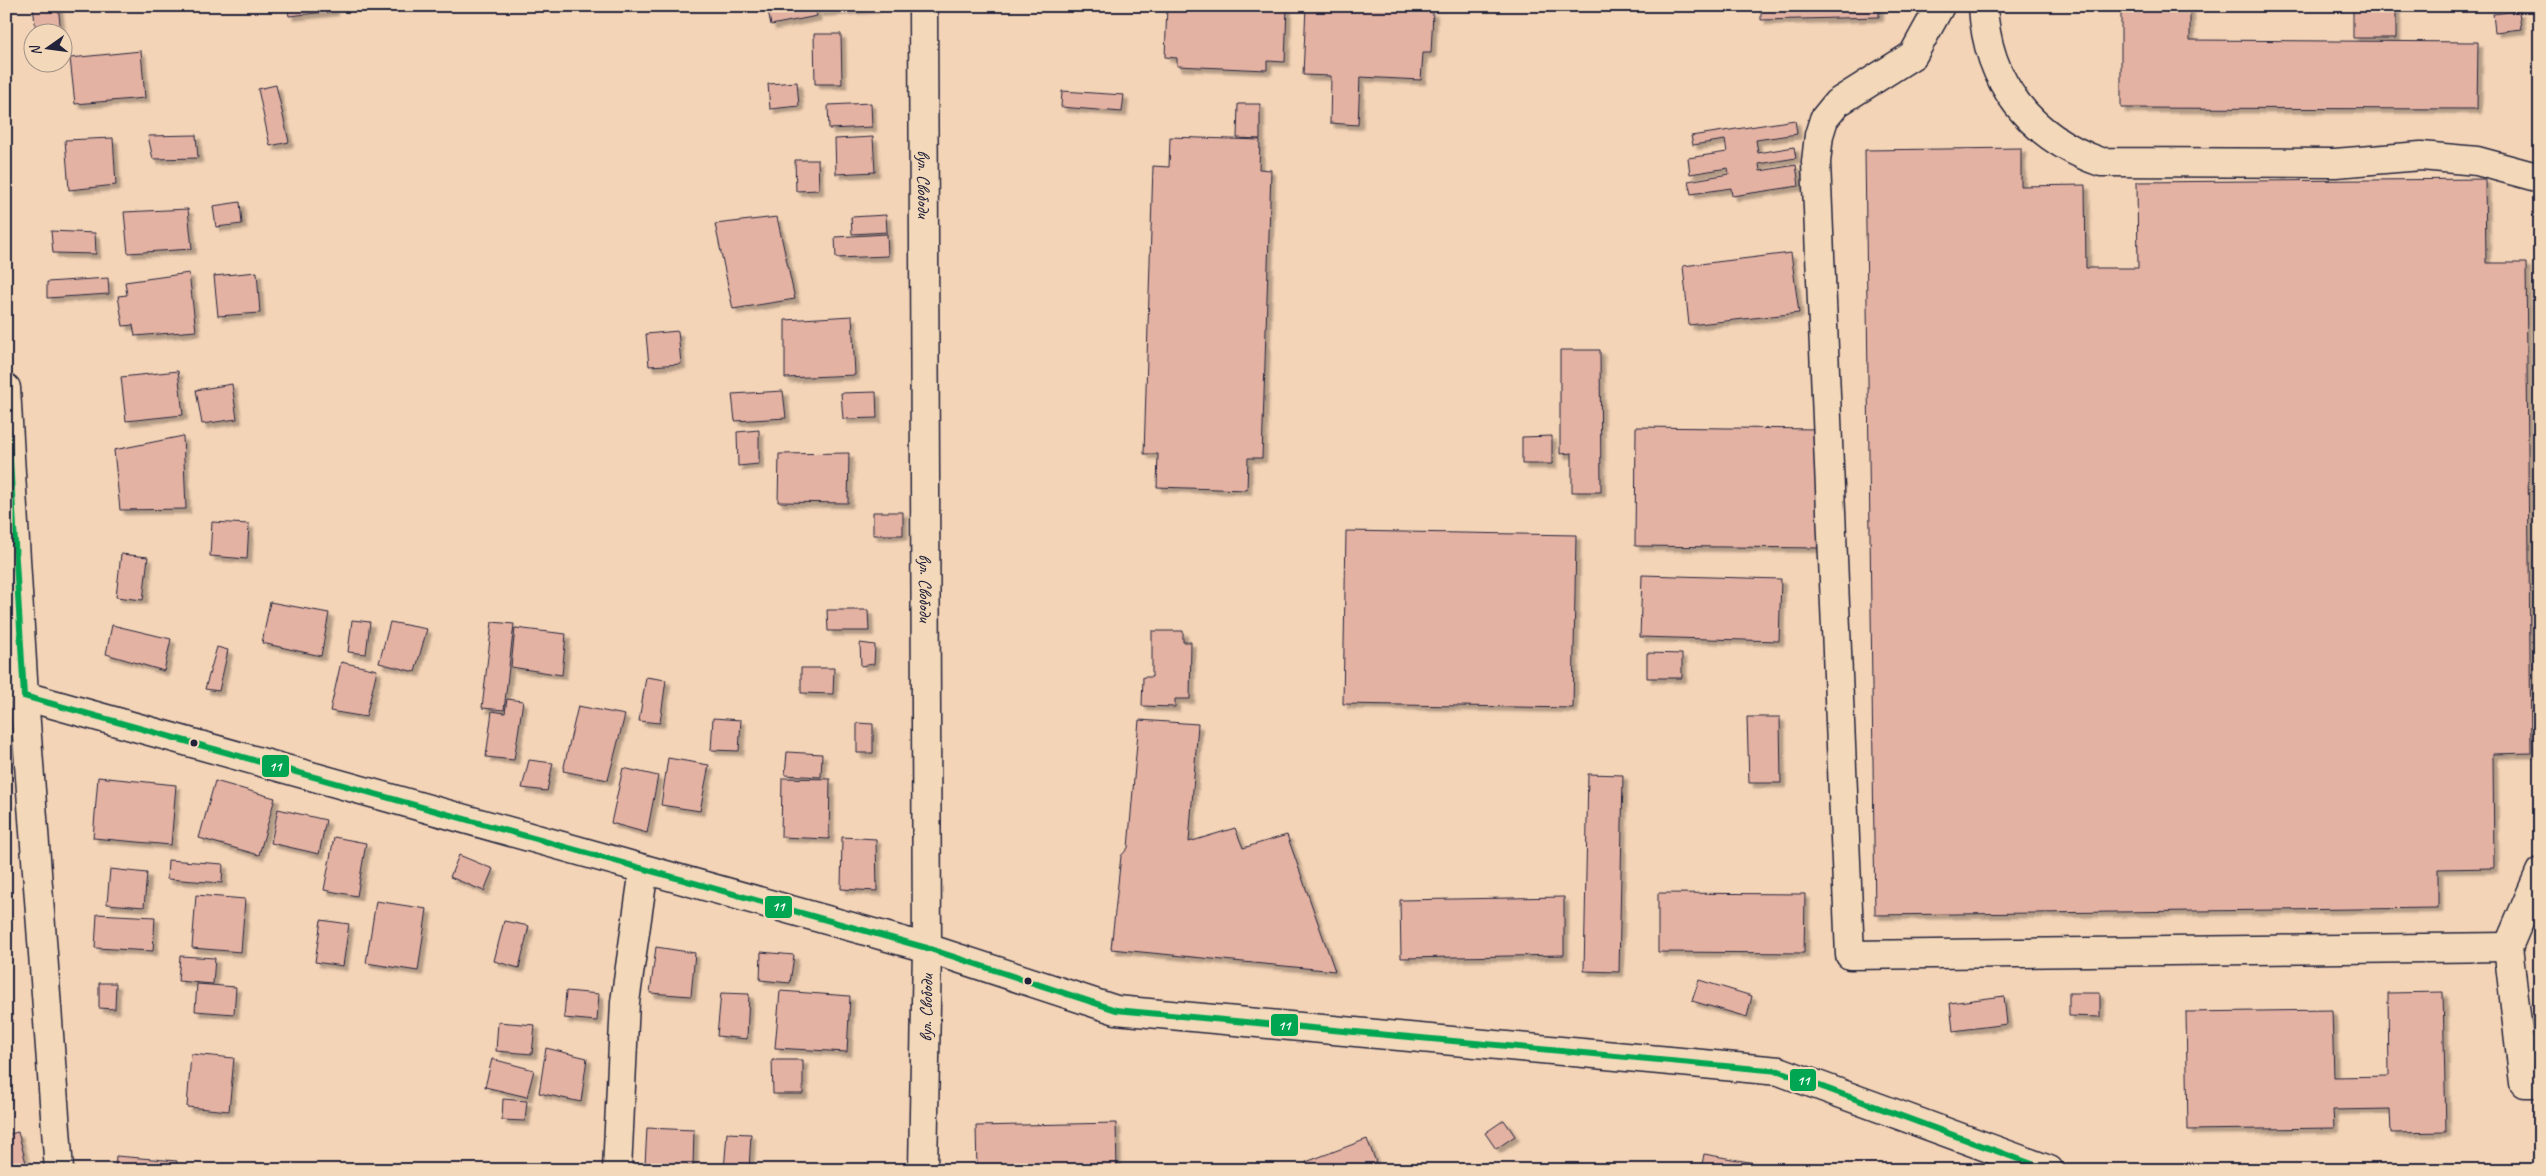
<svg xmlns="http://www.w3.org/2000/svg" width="2546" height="1176" font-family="Caveat,sans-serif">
<defs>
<filter id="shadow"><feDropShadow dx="4.5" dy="4.5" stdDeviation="1" flood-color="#0004"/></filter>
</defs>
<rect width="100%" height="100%" fill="#f4d4b7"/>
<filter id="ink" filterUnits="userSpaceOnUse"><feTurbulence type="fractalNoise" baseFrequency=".02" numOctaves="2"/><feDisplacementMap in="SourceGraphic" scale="10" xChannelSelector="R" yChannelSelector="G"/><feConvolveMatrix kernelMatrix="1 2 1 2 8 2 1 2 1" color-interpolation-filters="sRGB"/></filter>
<g filter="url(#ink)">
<path fill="#e4b2a2" stroke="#22223b" filter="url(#shadow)" d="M33 6H58L61 32H36Z
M287 6H334V11L289 16Z
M767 6H815L817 16 771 25Z
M818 6H875V8L818 12Z
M1167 6H1287L1285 62 1267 61V70L1177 66V58L1165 57Z
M1306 6H1425L1424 12H1433L1431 53H1423L1421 80 1360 77 1358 125 1330 123 1331 76 1303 75Z
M1761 6H1879V17L1761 20Z
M2121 6H2190V40L2478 42 2477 109 2121 108Z
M2353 6H2396V38H2353Z
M2519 11 2521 29 2495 32 2493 14Z
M814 34H841L842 84H815Z
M141 51 145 98 75 104 70 58Z
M797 82 799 106 770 109 768 84Z
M276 85 289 142 270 146 258 89Z
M1062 91 1124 95 1122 112 1061 107Z
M871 103 872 127 829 129 828 105Z
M1238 104H1260V139L1237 138Z
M1795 120 1797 134 1756 140 1758 153 1794 147 1796 158 1759 164 1760 171 1796 165 1799 186 1732 196 1731 188 1691 194 1688 181 1729 174 1728 168 1690 174 1688 158 1727 152 1725 140 1693 145 1691 136Z
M196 135 198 158 153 159 148 136Z
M873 137 875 172 836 174 835 139Z
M1170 137 1260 140 1259 169 1271 170 1262 458H1248L1247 490 1157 487 1158 454H1144L1153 166 1169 167Z
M113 138 116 185 69 190 65 140Z
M2021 148V186L2085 185 2086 268H2138L2137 182 2485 179 2486 263H2526L2531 753 2493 754 2494 868 2438 869V908L1875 915 1865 150Z
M795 160H818L819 190 796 191Z
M240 202 242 224 216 227 213 206Z
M188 209 192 249 128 253 124 212Z
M886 215 887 232 852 234 851 217Z
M777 217 795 299 733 309 715 224Z
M51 231 95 233 96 254 53 253Z
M887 234 888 256 836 258 835 237Z
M1791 253 1799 313 1689 325 1683 266Z
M257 272 260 313 218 316 214 276Z
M189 273 196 331 135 336 133 325 123 326 118 296 127 295 125 282Z
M108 278 109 294 47 298V282Z
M852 316 855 375 785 378V320Z
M678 331 681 364 649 366 646 334Z
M1560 350H1600L1601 492H1572V453L1560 454Z
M178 371 183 415 126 421 121 377Z
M232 384 237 419 202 424 196 390Z
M783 391 786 418 735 421 732 394Z
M876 392 877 418 843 419 841 393Z
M1636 427 1821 429 1820 548 1635 546Z
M759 430V464L738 466 737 432Z
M183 436 186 509 120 510 114 450Z
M1552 436V464H1522V437Z
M849 453 848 503 778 502 779 454Z
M873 512H903V535H873Z
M212 522 249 524 247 559 210 556Z
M1346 531 1576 535 1573 708 1343 704Z
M121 554 148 557 143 600 116 597Z
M1642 575 1781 579 1779 641 1640 637Z
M270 602 329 613 321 656 262 643Z
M827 610H868L869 631H828Z
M352 620 370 622 366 654 348 652Z
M390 622 427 629 415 672 379 663Z
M492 622 514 624 504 710 482 708Z
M112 625 171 639 164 671 106 654Z
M515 628 566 634 562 675 511 667Z
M1152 631H1183V642H1191L1190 699H1175V707L1142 706 1143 677H1152Z
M860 643 875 645 874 664 861 666Z
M217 647 228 650 219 691 205 689Z
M1647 653 1682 654V678H1647Z
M341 662 377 670 366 717 330 711Z
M801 668H834L833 694 801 693Z
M646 677 666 680 660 723 639 721Z
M507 699 523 701 514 760 486 757 492 711 505 713Z
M578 706 625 715 608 780 563 771Z
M1747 717H1780L1781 783H1749Z
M713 718 741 720 739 751 711 750Z
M1139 720 1198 724 1189 842 1235 828 1243 848 1287 835 1335 971 1111 949 1121 856 1128 848Z
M857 723 873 724V753H857Z
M787 752 822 754 821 777 785 775Z
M668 758 709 765 700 811 661 805Z
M529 760 553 763 547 791 522 788Z
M623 768 658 776 647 833 611 823Z
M1588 774 1623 775 1619 972 1584 971Z
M98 777 176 785 171 845 93 838Z
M782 778 830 779 829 839 781 837Z
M215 781 275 798 259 855 199 838Z
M278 809 326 820 319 854 271 843Z
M334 837 366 843 357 896 324 890Z
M842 837 876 839 877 891 841 889Z
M459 855 493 869 484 891 450 877Z
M168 860 223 864 222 883 167 879Z
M110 869 147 873 144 907 107 904Z
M1658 893 1805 894 1804 953 1658 952Z
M196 895 245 899 241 952 192 948Z
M1564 897V955L1401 958 1400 900Z
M376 901 427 909 418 971 366 963Z
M97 914 155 917 153 951 95 948Z
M321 920 349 924 343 966 315 962Z
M504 921 529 926 519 968 494 961Z
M656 947 695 953 691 996 650 993Z
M761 952 794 955 790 983 760 980Z
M180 956 215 958 213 984 178 981Z
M1699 980 1752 996 1747 1017 1692 1001Z
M99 983H116L115 1009 99 1008Z
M197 984 236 987 234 1014 195 1011Z
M2536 989 2540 990V1005H2535Z
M566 991 599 994 597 1021 564 1018Z
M780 991 850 996 847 1052 775 1048Z
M2443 992 2446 1132 2391 1133 2390 1109 2333 1110 2334 1128 2188 1130 2186 1012 2332 1010 2334 1077 2389 1076 2388 993Z
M721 993 749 994 747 1039 717 1036Z
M2069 993H2100V1017L2069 1016Z
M2004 996 2007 1024 1953 1031 1950 1003Z
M498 1022 535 1025 532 1054 496 1051Z
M546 1048 587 1058 581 1102 539 1093Z
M191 1054 234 1058 229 1111 187 1107Z
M492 1059 534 1070 527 1097 485 1087Z
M772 1060H803V1094H773Z
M503 1099 527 1101 525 1121 502 1120Z
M1504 1120 1515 1136 1496 1149 1485 1133Z
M1116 1123 1117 1170H977L976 1126Z
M647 1128 694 1130 693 1166 645 1165Z
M18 1132 26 1163 6 1168V1135Z
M727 1133 751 1134 749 1170H724Z
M1367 1139 1379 1170H1309L1306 1162Z
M1704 1154 1788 1169V1170H1701Z
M116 1156 177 1161 176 1170H115Z"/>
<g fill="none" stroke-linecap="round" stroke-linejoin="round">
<defs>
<g id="minor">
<path id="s1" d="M923 6 927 948 923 1170"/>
<path d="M1940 6 1913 55 1837 103 1824 119 1819 135 1816 162 1850 955 2508 947"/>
<path d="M1983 6C1987 83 2030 137 2101 162L2335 163 2421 156 2477 161 2540 178"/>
<path d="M6 388 24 696 59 1170"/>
<path d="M24 696 927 948 1116 1010 1779 1071 2049 1170"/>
<path d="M2540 872 2508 947 2524 1083H2540"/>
<path d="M617 1170 625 1002 644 869"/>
</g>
</defs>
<use href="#minor" stroke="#22223b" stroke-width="31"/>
<use href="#minor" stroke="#f3d9ba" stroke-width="28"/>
<defs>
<path id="bus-1" d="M6 392 24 696
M24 696 927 948 1116 1010 1779 1071 2048 1170"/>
</defs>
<use href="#bus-1" stroke="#f3d9ba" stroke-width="10"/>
<use href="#bus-1" stroke="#00a651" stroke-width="6"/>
</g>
</g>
<g fill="#22223b" stroke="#f3d9ba" stroke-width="2">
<circle cx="194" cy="743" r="4.5"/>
<circle cx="1028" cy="981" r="4.5"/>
</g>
<g text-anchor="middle" stroke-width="4" stroke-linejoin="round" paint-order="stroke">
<g font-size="18" fill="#22223b" stroke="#f3d9ba">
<text dy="6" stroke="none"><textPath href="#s1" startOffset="178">вул. Свободи</textPath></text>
<text dy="6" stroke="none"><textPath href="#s1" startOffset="582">вул. Свободи</textPath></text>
<text transform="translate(926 1008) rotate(-89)" y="6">вул. Свободи</text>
</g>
</g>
<g stroke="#f3d9ba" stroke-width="2">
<rect x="261" y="754" width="29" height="24" rx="5" fill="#00a651"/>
<rect x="764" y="895" width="29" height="24" rx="5" fill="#00a651"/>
<rect x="1270" y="1013" width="29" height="24" rx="5" fill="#00a651"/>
<rect x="1789" y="1068" width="28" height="24" rx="5" fill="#00a651"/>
</g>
<g font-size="14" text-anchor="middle" font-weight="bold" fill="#fff">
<text x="275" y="771">11</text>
<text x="778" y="911">11</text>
<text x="1284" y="1030">11</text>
<text x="1803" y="1085">11</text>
</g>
<rect width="2546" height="1176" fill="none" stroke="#f3d9ba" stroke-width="25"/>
<rect x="12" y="12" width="2521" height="1151" fill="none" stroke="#22223b" stroke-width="2" filter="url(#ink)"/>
<g transform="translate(48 48) rotate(256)"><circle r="24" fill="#f3d9ba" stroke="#9f9087"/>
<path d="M0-4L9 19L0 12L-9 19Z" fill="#22223b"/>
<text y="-8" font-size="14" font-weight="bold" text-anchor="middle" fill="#22223b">N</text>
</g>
</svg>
